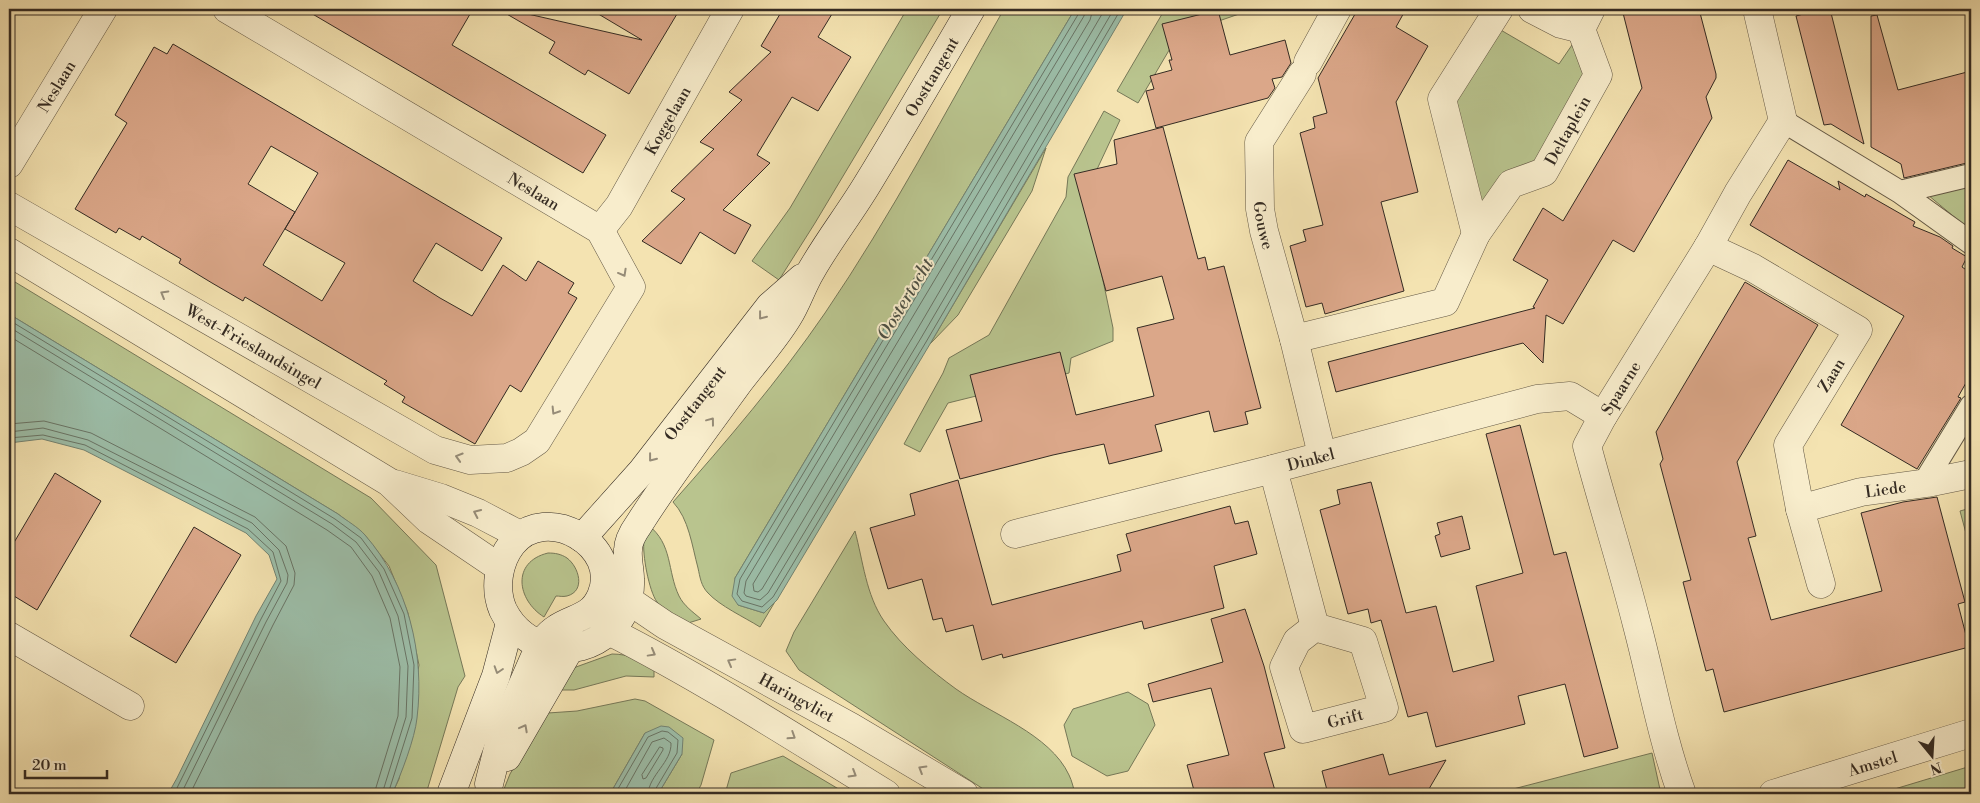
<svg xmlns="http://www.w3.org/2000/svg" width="1980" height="803" font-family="'Libre Bodoni',serif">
<rect width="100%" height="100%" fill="#f4e3b1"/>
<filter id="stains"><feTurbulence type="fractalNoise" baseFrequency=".004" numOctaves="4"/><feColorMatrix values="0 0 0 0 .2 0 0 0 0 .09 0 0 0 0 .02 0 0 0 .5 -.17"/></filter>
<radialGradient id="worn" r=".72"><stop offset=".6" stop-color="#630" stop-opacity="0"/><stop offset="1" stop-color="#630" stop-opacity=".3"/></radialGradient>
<path fill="#b9c48e" stroke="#767858" d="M907 9H943L815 223 779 280 752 261 790 208Z
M1004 9H1075L735 578 738 605 764 613 776 600 760 627C744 617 720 606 708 593 701 586 700 577 698 568 692 546 689 519 673 502 727 441 779 380 825 313 891 216 946 111 1004 9Z
M1165 9H1241L1242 13 1178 35 1138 103 1117 91Z
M1499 29 1559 64 1572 45 1589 79 1546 159 1485 206H1476L1452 107Z
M1104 111 1120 120 1085 195 1113 328V341L1071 358 1069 373 948 403 920 452 904 444 943 373 949 358 989 335 1066 197 1068 177Z
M1046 148 1032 191 958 315 930 344Z
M1971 184V231L1928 195Z
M15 282 371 498 436 565 465 676 458 687 426 794H392L399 779 419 665 408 613 389 566 364 534 338 514 9 314V292Z
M1971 508V552L1960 511Z
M648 525C673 544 667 571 679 596 684 606 693 612 701 619L685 624C676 617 665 611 657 602 649 591 642 554 644 540 645 535 647 530 648 525Z
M855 531C863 561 866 595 884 621 902 647 930 670 956 689 991 714 1050 734 1069 775 1072 781 1073 787 1075 793L1101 794H991L799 670 786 651 794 632Z
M548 553C555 553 561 554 567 558 579 567 586 591 567 596 563 597 559 596 556 596L544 617C517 600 511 562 548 553Z
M612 654C629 654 640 660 654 669V677L626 676 574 690H559V677L576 667Z
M1128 692 1148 704 1155 725 1128 771 1107 776 1072 756 1064 725 1073 709Z
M635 699 645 701 714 740 701 785 696 794H658L682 754 645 733 610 794H502L510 774 541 720 548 713 577 711Z
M1652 753 1661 794H1494Z
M783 756 847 794H725L731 773Z
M1971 766V794H1878Z"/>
<path fill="#9cbea9" stroke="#728373" d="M1075 9H1127L930 344 777 600 764 613 738 605 732 596 735 578Z
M9 314 338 514C347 521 358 527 365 535 408 584 425 654 417 718 415 738 401 775 392 794H168L177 778 256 616 277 579 269 555 246 533 84 450 42 439 9 443Z
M661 726 669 727 683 738 682 754 658 794H610L645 733Z"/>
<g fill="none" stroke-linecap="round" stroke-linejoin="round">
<path stroke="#687466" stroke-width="1" d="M1079 9V13L740 579 737 594 742 601 762 607 773 597 926 342 1121 9
M1086 9 1084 16 746 581 744 593 746 596 760 600 768 593 921 338 1114 9
M1093 9 1090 20 753 584 754 591 758 592 762 589 914 335 1105 9
M9 320 335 519 361 538 384 569 404 614 414 665 412 718 388 794
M9 327 332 524 356 542 379 572 398 616 408 666 406 717 382 794
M9 336 327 530 351 547 372 576 390 618 400 667 398 716 374 794
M9 424 44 421 91 433 255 517 286 546 295 573 294 585 273 625 190 794
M9 432 43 428 88 440 252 523 279 550 288 575 287 583 266 622 181 794
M9 438 43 435 85 445 248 529 273 552 281 581 261 619 174 794
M660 747 663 748V750L646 778 643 779 642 775Z
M615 794 648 737 662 731 668 732 678 740 677 753 655 790V794
M623 794 652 742 664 738 671 743C672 762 649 775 648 794"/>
</g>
<path fill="#dba789" stroke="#342b23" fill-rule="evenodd" d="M304 9H473L452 45 606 135 583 173Z
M506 9 642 40 590 9H680L629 94 588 70 585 75 549 53 555 42 505 13Z
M783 9H835L818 37 851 57 818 111 792 97 757 155 770 163 723 210 751 225 735 254 700 232 681 264 642 241 685 199 671 191 714 149 700 142 742 100 729 92 771 52 761 46Z
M1358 9H1406L1396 27 1428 46 1396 102 1418 192 1381 202 1404 291 1325 314 1322 303 1306 307 1290 246 1306 241 1303 230 1323 225 1300 133 1315 128 1313 117 1327 113 1318 78Z
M1622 9H1699L1716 74V78L1706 97 1712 118 1634 252 1613 240 1563 324 1546 315 1543 363 1523 343 1336 392 1328 362 1535 308 1533 307 1548 280 1513 260 1543 208 1563 221 1642 88Z
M1822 9H1830L1864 144 1831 124 1824 125 1796 16Z
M1218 10 1230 55 1285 40 1291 63 1282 77 1272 79 1275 88 1268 98 1156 128 1146 91 1154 89 1150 76 1172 70 1169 60H1172L1162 24Z
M1877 15 1898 90 1971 71V162L1904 178 1901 164 1871 147V16Z
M173 44 502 238 482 271 436 243 413 281 440 298 472 316 503 265 526 281 538 261 574 283 568 293 577 298 521 392 510 385 475 444 402 402 405 397 384 384 387 381 245 297 243 301 212 283 179 263 181 259 162 248 142 236 140 240 119 228 116 233 75 209 127 123 115 115 154 47 167 54ZM271 146 318 173 285 229 345 263 322 301 263 265 295 212 248 184Z
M1163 127 1198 259 1205 257 1208 270 1224 266 1261 408 1245 412 1248 424 1214 432 1209 411 1155 425 1162 451 1109 464 1104 444 1053 455 960 479 946 430 982 421 970 375 1060 352 1076 415 1154 396 1137 328 1174 319 1162 276 1106 291 1074 174 1117 164 1114 140Z
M1788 160 1840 190 1838 181 1865 197 1866 194 1915 222 1913 226 1940 237 1953 246 1952 248 1967 257 1962 267 1971 273V374L1958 397 1961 398 1917 469 1841 425 1904 316 1750 225Z
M1745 282 1818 325 1737 462 1756 536 1748 538 1771 620 1882 591 1861 513 1903 502 1937 497 1965 602 1958 604 1969 647 1724 712 1713 669 1706 671 1683 582 1691 580 1660 464 1663 459 1656 432Z
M1520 425 1554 555 1566 552 1618 748 1584 757 1565 684 1518 696 1525 724 1436 747 1427 712 1408 717 1381 620 1371 623 1368 609 1348 614 1320 510 1340 504 1337 490 1371 482 1406 613 1436 606 1453 672 1494 661 1476 586 1523 573 1486 434Z
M55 473 101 501 37 610 9 593V551Z
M958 480 992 605 1121 571 1117 555 1131 551 1126 534 1230 506 1235 524 1248 521 1257 554 1214 566 1224 608 1144 629 1142 621 1003 658 1002 654 982 660 973 625 946 632 942 618 933 620 922 579 888 589 870 528 915 515 910 494Z
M1462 516 1470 549 1441 557 1435 536 1440 534 1437 523Z
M194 527 241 555 176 663 130 636Z
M1245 609 1264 666 1285 748 1264 753 1276 794H1195L1187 765 1229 755 1211 688 1153 702 1148 684 1223 662 1211 619Z
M1383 754 1389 775 1446 760 1426 794H1328L1322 771Z"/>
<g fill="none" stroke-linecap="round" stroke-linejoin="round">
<defs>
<path id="pedestrian" d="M1783 121 1900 192 1971 243
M1900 192 1971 175
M1927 483V478L1971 406"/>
<g id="minor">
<path d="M1532 9 1561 24 1581 29 1591 9"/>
<path d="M1308 62 1337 9"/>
<path id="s1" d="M1302 74 1259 142 1260 209 1264 231 1294 339 1322 455"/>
<path id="s2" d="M9 164 103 9"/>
<path id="s3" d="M9 206 435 450 470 460 507 458 521 452 537 441 631 287 600 230 227 9"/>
<path id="s4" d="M600 230 619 206 730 9"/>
<path d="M1476 234 1442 99 1499 9"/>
<path d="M1708 247 1753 268 1858 330 1788 445 1800 509 1821 584"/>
<path d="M9 252 389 482 429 520 500 568"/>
<path id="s5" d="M1294 339 1445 302 1476 234 1511 184 1544 172 1598 75 1581 29"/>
<path d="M1273 469 1315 627 1363 641 1384 708 1303 729 1284 667 1297 641 1315 627"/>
<path d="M395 484 441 498 478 513 520 535"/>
<path id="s6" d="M1800 509 1861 492 1927 483 1971 474"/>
<path id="s7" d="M1015 534 1273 469 1537 399 1570 396 1603 416"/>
<path d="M9 636 130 706"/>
<path id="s8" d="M1682 794C1662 739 1652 682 1637 625 1622 565 1603 506 1587 446L1603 416 1708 247 1738 193 1783 121 1757 9"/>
</g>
<g id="tertiary">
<path id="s9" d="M609 587 665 625 851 727 964 794"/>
<path d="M609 631C705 680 795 738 886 794"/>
<path id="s10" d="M1773 794 1971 733"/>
</g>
<g id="secondary">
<path id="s11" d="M582 538 642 471 770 306 802 278"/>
<path d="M507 757 569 650"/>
<path id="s12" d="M489 784 502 732 540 645C545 639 549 633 556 629 573 617 591 619 601 596 623 546 546 501 512 544 498 562 494 589 503 610 523 651 575 662 609 631 624 618 631 599 630 579 630 569 627 560 628 550 628 541 634 531 639 524 670 475 705 429 739 382 755 361 774 340 788 317 797 303 802 286 811 271 828 241 850 213 868 183 903 126 937 67 971 9"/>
<path d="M451 794 496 676 510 623"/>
</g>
</defs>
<use href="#pedestrian" stroke="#645946" stroke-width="24"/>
<use href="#minor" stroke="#645946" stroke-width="29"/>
<use href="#tertiary" stroke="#645946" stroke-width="29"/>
<use href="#secondary" stroke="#342b23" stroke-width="29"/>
<use href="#pedestrian" stroke="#f8edcc" stroke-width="22"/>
<use href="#minor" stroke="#f8edcc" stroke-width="28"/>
<use href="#tertiary" stroke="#f8edcc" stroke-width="28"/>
<use href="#secondary" stroke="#f8edcc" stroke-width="28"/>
</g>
<defs><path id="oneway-chevron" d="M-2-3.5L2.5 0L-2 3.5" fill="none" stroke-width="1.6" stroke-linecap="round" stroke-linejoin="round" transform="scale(1.25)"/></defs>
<g stroke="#968c78">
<use href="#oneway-chevron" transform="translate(623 273) rotate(61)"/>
<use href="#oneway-chevron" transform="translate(164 294) rotate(-150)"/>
<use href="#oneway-chevron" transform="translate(762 316) rotate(128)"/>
<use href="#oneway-chevron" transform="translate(555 411) rotate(122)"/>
<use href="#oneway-chevron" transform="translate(711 421) rotate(-53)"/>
<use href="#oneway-chevron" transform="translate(459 457) rotate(-163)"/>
<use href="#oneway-chevron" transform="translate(652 458) rotate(128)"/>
<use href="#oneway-chevron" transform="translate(477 513) rotate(-155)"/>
<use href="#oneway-chevron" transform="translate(652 653) rotate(29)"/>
<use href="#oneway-chevron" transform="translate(731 662) rotate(-151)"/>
<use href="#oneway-chevron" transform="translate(498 670) rotate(108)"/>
<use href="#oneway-chevron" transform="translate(524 728) rotate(-62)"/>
<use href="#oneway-chevron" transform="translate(792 736) rotate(33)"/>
<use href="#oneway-chevron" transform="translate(922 769) rotate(-149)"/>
<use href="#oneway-chevron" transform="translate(853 774) rotate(31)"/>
</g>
<g text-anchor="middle" stroke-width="4" stroke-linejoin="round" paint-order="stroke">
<g font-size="16" fill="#342b23" stroke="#f8edcc">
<text dy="6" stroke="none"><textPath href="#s12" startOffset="1219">Oosttangent</textPath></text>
<text dy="6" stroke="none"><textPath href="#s2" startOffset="91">Neslaan</textPath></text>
<text dy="6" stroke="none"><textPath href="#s4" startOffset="129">Koggelaan</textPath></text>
<text dy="6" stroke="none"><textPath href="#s5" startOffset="374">Deltaplein</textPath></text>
<text transform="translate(534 191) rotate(31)" y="6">Neslaan</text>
<text dy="6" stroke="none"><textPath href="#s1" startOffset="164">Gouwe</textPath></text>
<text dy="6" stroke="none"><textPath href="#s3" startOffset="282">West-Frieslandsingel</textPath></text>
<text transform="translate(1831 375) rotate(-59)" y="6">Zaan</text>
<text dy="6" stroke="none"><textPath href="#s8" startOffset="428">Spaarne</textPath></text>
<text dy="6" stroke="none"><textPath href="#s11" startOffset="176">Oosttangent</textPath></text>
<text dy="6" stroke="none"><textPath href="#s7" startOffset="305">Dinkel</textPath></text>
<text dy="6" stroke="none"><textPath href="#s6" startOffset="88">Liede</textPath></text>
<text dy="6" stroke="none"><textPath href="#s9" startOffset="218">Haringvliet</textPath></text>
<text transform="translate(1345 718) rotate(-15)" y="6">Grift</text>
<text dy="6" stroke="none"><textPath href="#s10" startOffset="104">Amstel</textPath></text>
</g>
<g font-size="18" font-style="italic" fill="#4e5044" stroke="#f8edcc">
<text transform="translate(905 299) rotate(-59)" y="6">Oostertocht</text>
</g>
</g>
<rect width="1980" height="803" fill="none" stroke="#f4e3b1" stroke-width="30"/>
<rect x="10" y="10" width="1960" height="783" fill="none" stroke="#342b23" stroke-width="2.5"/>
<rect x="15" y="15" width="1950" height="773" fill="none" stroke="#342b23"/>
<g transform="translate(1932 756) rotate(162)" stroke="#f8edcc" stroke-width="4" paint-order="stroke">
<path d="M0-4L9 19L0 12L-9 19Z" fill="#342b23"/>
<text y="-8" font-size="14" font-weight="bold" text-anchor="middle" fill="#342b23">N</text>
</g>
<path d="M25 770v8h82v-8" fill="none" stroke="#342b23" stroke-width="2.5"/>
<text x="32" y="770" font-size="15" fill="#342b23" stroke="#f8edcc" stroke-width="4" paint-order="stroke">20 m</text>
<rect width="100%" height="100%" filter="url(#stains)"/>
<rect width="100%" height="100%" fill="url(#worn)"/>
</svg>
